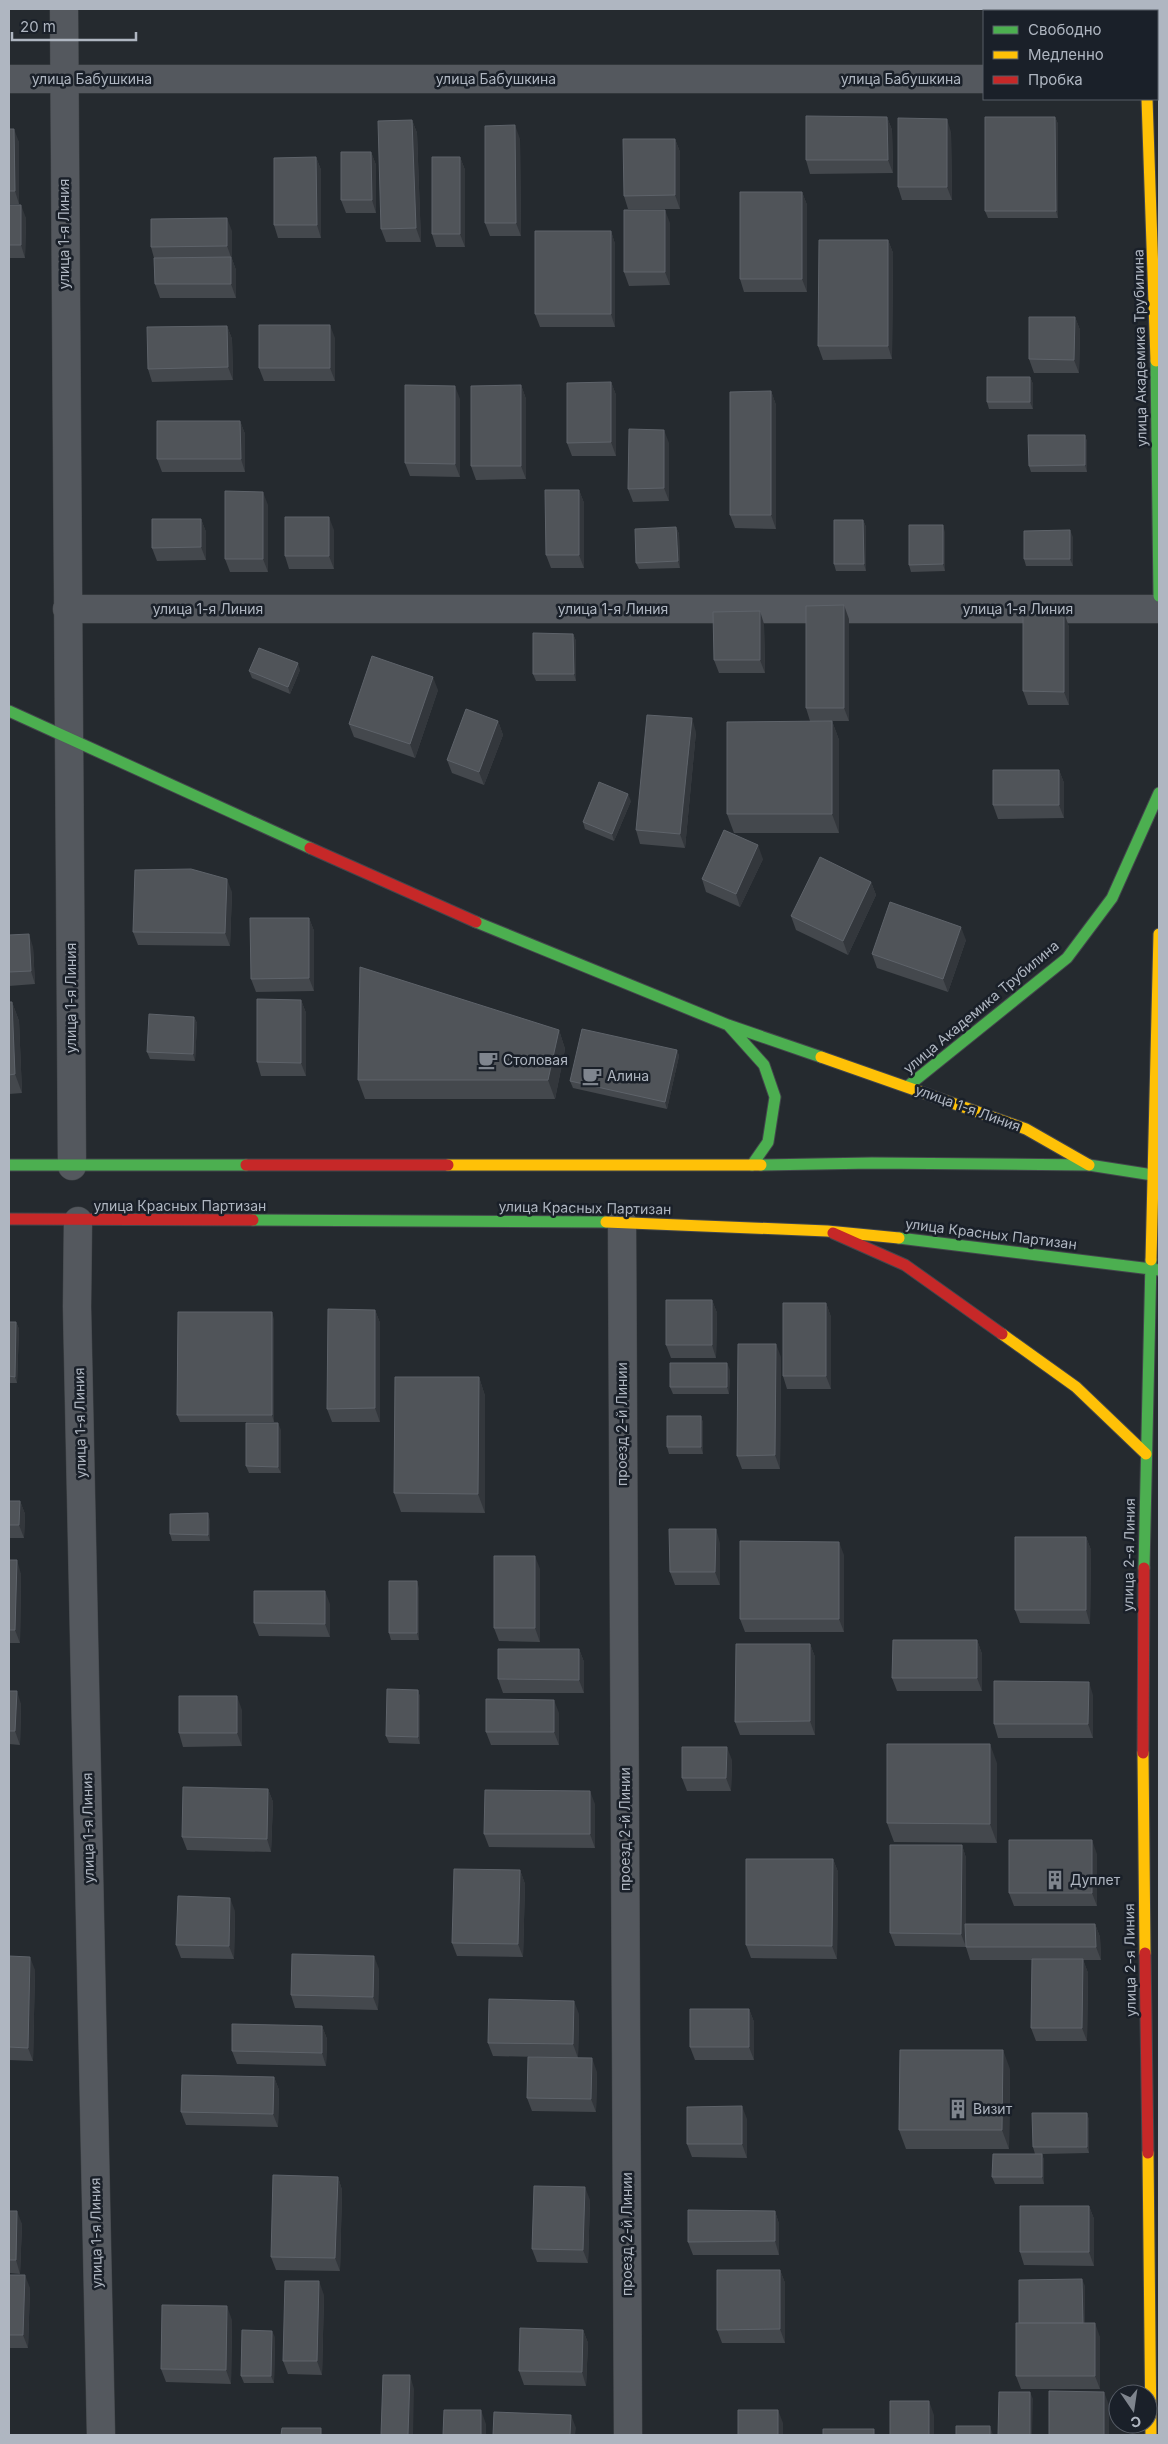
<svg xmlns="http://www.w3.org/2000/svg" width="1168" height="2444" font-family="Inter,sans-serif">
<rect width="100%" height="100%" fill="#252a2f"/>
<g fill="none" stroke-linecap="round" stroke-linejoin="round">
<defs>
<path id="street" d="M64 9 72 1166
M9 79H984
M67 609H1159
M78 1221 77 1307 101 2435
M622 1222 628 2435"/>
<path id="fast" d="M1147 9V11
M1156 361 1159 596
M9 711 310 848
M476 922 728 1025 821 1057
M729 1026 764 1065 775 1097 768 1142 752 1165
M908 1086 1067 958 1112 898 1159 793
M9 1165H246
M761 1165 872 1163 1089 1165 1159 1176
M253 1220 606 1222
M899 1238 1159 1270
M1144 1568 1151 1260"/>
<path id="slow" d="M1147 99 1156 361
M821 1057 1026 1129 1089 1165
M448 1165H761
M606 1222 827 1231 899 1238
M1151 1260 1159 934
M1002 1334 1076 1387 1146 1454
M1143 1753 1145 1953
M1148 2153 1151 2435"/>
<path id="jam" d="M310 848 476 922
M246 1165H448
M9 1219 253 1220
M833 1233 905 1265 1002 1334
M1143 1753 1144 1568
M1145 1953 1148 2153"/>
</defs>
<use href="#street" stroke="#414549" stroke-width="29"/>
<use href="#fast" stroke="#43464c" stroke-width="13"/>
<use href="#slow" stroke="#43464c" stroke-width="13"/>
<use href="#jam" stroke="#43464c" stroke-width="13"/>
<use href="#street" stroke="#54585e" stroke-width="28"/>
<use href="#fast" stroke="#4caf50" stroke-width="11"/>
<use href="#slow" stroke="#ffc107" stroke-width="11"/>
<use href="#jam" stroke="#c62828" stroke-width="11"/>
</g>
<path fill="#44484d" d="M887 117 892 130 893 173 810 174 806 160Z
M1055 117 1058 124V218H988L985 211Z
M412 120 417 133 421 242H386L381 229Z
M9 129 19 142V204H9Z
M951 132 952 200H902L898 187Z
M520 139 521 236H490L485 223Z
M675 139 680 152V209H628L624 196Z
M371 152 376 165V213H346L341 200Z
M316 157 321 170V238H278L274 225Z
M460 157 465 170V247H436L432 234Z
M802 192 807 205V292H744L740 279Z
M9 205 26 218 25 258H9Z
M670 223V285L629 286 624 272Z
M232 231V259L236 270V298H160L155 284 154 258 151 247Z
M611 231 615 244V327H540L535 314Z
M888 240 893 253 892 359 823 360 818 346Z
M1075 317 1080 330 1079 373H1034L1029 359Z
M227 326 232 339 233 380 152 382 148 369Z
M335 338V381H264L259 368Z
M1030 377 1033 384V409H989L987 402Z
M611 382 616 395V456H572L567 443Z
M521 385 526 399V479L476 480 471 466Z
M771 391 776 405V529L735 528 730 515Z
M460 399V477L410 476 405 463Z
M240 421 245 434V472H162L157 459Z
M1085 435 1087 442V472H1031L1029 466Z
M669 443V501L633 502 628 489Z
M579 490 584 503V568H551L546 555Z
M268 505V572H230L225 559Z
M201 519 206 532V560L157 561 152 548Z
M863 520 866 527V571H836L834 564Z
M676 527 679 534 680 568 639 569 636 563Z
M334 530V569H289L285 556Z
M945 532V571L911 572 909 565Z
M1073 537V566H1026L1024 559Z
M1064 613 1069 627V705H1028L1023 691Z
M849 619V721H832L839 740V833H734L727 814 810 721 806 708Z
M764 624 765 673H719L714 660Z
M573 634 576 641V681H536L533 674Z
M300 670 290 694 252 678 249 671Z
M438 690 415 758 354 737 349 724Z
M498 721 503 735 484 785 452 773 447 760Z
M696 732 685 848 640 844 636 830Z
M1059 770 1064 783V818L998 819 993 805Z
M631 801 614 841 585 829 583 822Z
M763 859 740 907 706 892 702 879Z
M871 882 876 895 848 955 796 930 791 916Z
M232 892 230 946 138 945 133 932Z
M309 918 314 931V991L256 992 251 979Z
M9 935 33 947 35 984 9 986Z
M966 940 948 992 877 968 872 954Z
M301 1000 306 1013V1076H261L257 1062Z
M9 1002H12L19 1021 22 1093 9 1094Z
M194 1017 197 1023 195 1061 150 1059 147 1052Z
M559 1030 565 1049 555 1099H365L358 1080Z
M677 1050 679 1056 667 1109 573 1088 570 1081Z
M712 1300 717 1313 716 1358H671L666 1345Z
M826 1303 831 1317V1389H787L783 1376Z
M375 1310 380 1323V1422H332L327 1409Z
M274 1319V1422H180L177 1415Z
M9 1322H16L19 1329 17 1383H9Z
M781 1357 780 1469H742L737 1456Z
M730 1370 729 1394H673L670 1387Z
M479 1377 485 1396V1513L401 1512 394 1493Z
M701 1416 703 1423V1454H669L667 1447Z
M281 1430V1473H249L246 1466Z
M9 1501H20L25 1514 24 1538H9Z
M210 1520V1541H172L170 1534Z
M1086 1537 1091 1550 1090 1624 1020 1623 1015 1610Z
M720 1543V1585H675L670 1572Z
M844 1555V1632H745L740 1619Z
M9 1560 21 1574 20 1643H9Z
M540 1569V1642L499 1641 494 1628Z
M419 1588V1640H391L389 1633Z
M330 1604V1637L259 1636 254 1623Z
M977 1640 982 1654V1691H897L892 1678Z
M810 1644 815 1657V1735H740L735 1722Z
M579 1649 584 1662V1693H503L498 1679Z
M418 1690 420 1697V1744L389 1743 386 1736Z
M9 1691 21 1704 20 1745 9 1744Z
M1093 1695V1738H998L994 1724Z
M242 1710V1746L183 1747 179 1733Z
M559 1713V1745H491L486 1732Z
M732 1760 731 1791H687L682 1778Z
M997 1763V1843L894 1842 887 1823Z
M268 1789 273 1802 271 1852 187 1850 182 1837Z
M595 1804V1848L489 1847 484 1834Z
M962 1845 966 1858V1924H1095L1100 1937 1101 1960H1083L1088 1973 1087 2041H1036L1031 2028 1032 1960H970L966 1947 895 1946 890 1933Z
M1097 1854V1906H1014L1009 1893Z
M833 1859 838 1872 837 1959 751 1958 746 1945Z
M520 1870 525 1884 523 1957 457 1956 452 1943Z
M235 1911 234 1959 181 1958 176 1945Z
M9 1956 35 1970 33 2061 9 2060Z
M379 1969 378 2010 295 2008 291 1995Z
M749 2009 754 2022V2060H695L690 2047Z
M579 2014 578 2058 493 2056 488 2043Z
M322 2026 327 2039 326 2066 237 2064 232 2051Z
M1010 2069 1009 2149H906L899 2130Z
M597 2072 596 2112 532 2111 527 2098Z
M274 2077 279 2090 278 2127 186 2125 181 2112Z
M1087 2113 1089 2120V2153L1042 2154 1044 2160V2184H995L992 2177 1035 2154 1033 2147Z
M747 2119V2158L692 2157 687 2144Z
M338 2177 342 2190 340 2271 276 2270 271 2257Z
M590 2200 588 2263 537 2262 532 2249Z
M1089 2206 1094 2219V2266L1024 2265 1020 2252Z
M9 2211 22 2224 20 2274 9 2273Z
M775 2211 779 2224V2255H693L688 2242Z
M780 2270 785 2283V2343H722L717 2330Z
M9 2275 30 2288 28 2348H9Z
M1085 2286V2323L1100 2337V2389H1021L1016 2376 1019 2323Z
M324 2295 322 2375 288 2374 283 2361Z
M232 2320 231 2384 166 2382 161 2369Z
M583 2330 588 2343 586 2386 524 2385 519 2371Z
M275 2337 274 2383H244L241 2376Z"/>
<path fill="#33373c" d="M887 117 892 130 893 173 888 160Z
M1055 117 1058 124V218L1056 211Z
M947 119 951 132 952 200 947 187Z
M412 120 417 133 421 242 416 228Z
M515 125 520 139 521 236 516 223Z
M14 129 19 142V204L15 191Z
M675 139 680 152V209L675 195Z
M371 152 376 165V213L372 200Z
M316 157 321 170V238L317 225Z
M460 157 465 170V247L460 234Z
M802 192 807 205V292L802 279Z
M21 205 26 218 25 258 21 245Z
M665 210 670 223V285L665 272Z
M227 218 232 231V259L236 270V298L231 284V257L227 246Z
M611 231 615 244V327L611 314Z
M888 240 893 253 892 359 888 346Z
M1075 317 1080 330 1079 373 1074 360Z
M330 325 335 338V381L330 368Z
M227 326 232 339 233 380 228 367Z
M1030 377 1033 384V409L1030 402Z
M611 382 616 395V456L611 442Z
M521 385 526 399V479L521 466Z
M455 386 460 399V477L455 464Z
M771 391 776 405V529L771 515Z
M240 421 245 434V472L241 459Z
M664 430 669 443V501L664 488Z
M1085 435 1087 442V472L1085 465Z
M579 490 584 503V568L579 555Z
M263 492 268 505V572L263 559Z
M329 517 334 530V569L329 556Z
M201 519 206 532V560L201 547Z
M863 520 866 527V571L864 564Z
M943 525 945 532V571L943 564Z
M676 527 679 534 680 568 678 561Z
M1070 530 1073 537V566L1070 559Z
M844 605 849 619V721L844 708Z
M760 611 764 624 765 673 760 660Z
M1064 613 1069 627V705L1064 692Z
M573 634 576 641V681L574 674Z
M298 663 300 670 290 694 288 687Z
M433 677 438 690 415 758 410 744Z
M692 718 696 732 685 848 680 834Z
M498 721 503 735 484 785 479 772Z
M832 721 839 740V833L832 814Z
M1059 770 1064 783V818L1059 805Z
M628 794 631 801 614 841 612 834Z
M758 845 763 859 740 907 736 894Z
M227 879 232 892 230 946 225 933Z
M871 882 876 895 848 955 843 941Z
M309 918 314 931V991L309 978Z
M961 927 966 940 948 992 943 979Z
M29 934 33 947 35 984 31 971Z
M301 1000 306 1013V1076L301 1063Z
M12 1002 19 1021 22 1093 15 1074Z
M194 1017 197 1023 195 1061 193 1054Z
M559 1030 565 1049 555 1099 548 1080Z
M677 1050 679 1056 667 1109 665 1102Z
M712 1300 717 1313 716 1358 712 1345Z
M826 1303 831 1317V1389L826 1376Z
M375 1310 380 1323V1422L375 1408Z
M272 1312 274 1319V1422L272 1415Z
M16 1322 19 1329 17 1383 15 1377Z
M776 1344 781 1357 780 1469 775 1455Z
M727 1363 730 1370 729 1394 727 1387Z
M479 1377 485 1396V1513L478 1494Z
M701 1416 703 1423V1454L701 1447Z
M278 1423 281 1430V1473L278 1467Z
M20 1501 25 1514 24 1538 19 1525Z
M208 1513 210 1520V1541L208 1535Z
M716 1529 720 1543V1585L715 1572Z
M1086 1537 1091 1550 1090 1624 1086 1610Z
M839 1542 844 1555V1632L839 1619Z
M535 1556 540 1569V1642L535 1628Z
M17 1560 21 1574 20 1643 15 1630Z
M417 1581 419 1588V1640L417 1633Z
M325 1591 330 1604V1637L325 1624Z
M977 1640 982 1654V1691L977 1678Z
M810 1644 815 1657V1735L810 1721Z
M579 1649 584 1662V1693L579 1680Z
M1089 1682 1093 1695V1738L1088 1724Z
M418 1690 420 1697V1744L418 1737Z
M17 1691 21 1704 20 1745 15 1731Z
M237 1696 242 1710V1746L237 1733Z
M554 1700 559 1713V1745L554 1732Z
M990 1744 997 1763V1843L990 1824Z
M727 1747 732 1760 731 1791 726 1778Z
M268 1789 273 1802 271 1852 267 1839Z
M590 1791 595 1804V1848L590 1834Z
M1092 1840 1097 1854V1906L1092 1893Z
M962 1845 966 1858V1947L961 1934Z
M833 1859 838 1872 837 1959 832 1946Z
M520 1870 525 1884 523 1957 518 1944Z
M230 1898 235 1911 234 1959 229 1946Z
M1095 1924 1100 1937 1101 1960 1096 1947Z
M374 1956 379 1969 378 2010 373 1997Z
M30 1957 35 1970 33 2061 28 2048Z
M1083 1959 1088 1973 1087 2041 1082 2028Z
M574 2001 579 2014 578 2058 573 2044Z
M749 2009 754 2022V2060L749 2047Z
M322 2026 327 2039 326 2066 322 2053Z
M1003 2050 1010 2069 1009 2149 1002 2130Z
M592 2058 597 2072 596 2112 591 2099Z
M274 2077 279 2090 278 2127 273 2114Z
M742 2106 747 2119V2158L742 2144Z
M1087 2113 1089 2120V2153L1087 2147Z
M1042 2154 1044 2160V2184L1042 2177Z
M338 2177 342 2190 340 2271 335 2258Z
M585 2187 590 2200 588 2263 583 2250Z
M1089 2206 1094 2219V2266L1089 2252Z
M17 2211 22 2224 20 2274 16 2260Z
M775 2211 779 2224V2255L775 2241Z
M780 2270 785 2283V2343L780 2329Z
M25 2275 30 2288 28 2348 23 2335Z
M1082 2279 1085 2286V2337L1083 2330Z
M319 2281 324 2295 322 2375 317 2361Z
M227 2306 232 2320 231 2384 226 2370Z
M1095 2323 1100 2337V2389L1095 2376Z
M583 2330 588 2343 586 2386 582 2372Z
M272 2331 275 2337 274 2383 271 2376Z
M410 2375 414 2389 413 2435H408Z
M1030 2392 1033 2399 1032 2435H1030Z
M1104 2392 1109 2405V2435H1104Z
M929 2401 934 2415V2435H929Z
M481 2410 486 2424V2435H481Z
M778 2410 783 2423V2435H778Z
M571 2415 576 2428 575 2435H570Z
M990 2426 993 2435H990Z"/>
<path fill="#505459" stroke="#5e636a" d="M806 116 887 117 888 160H806Z
M985 117H1055L1056 211H985Z
M898 118 947 119V187H898Z
M412 120 416 228 381 229 378 121Z
M515 125 516 223H485V126Z
M9 129H14L15 191H9Z
M623 139H675V195L624 196Z
M341 152H371L372 200H341Z
M316 157 317 225H274V158Z
M432 157H460V234H432Z
M740 192H802V279H740Z
M9 205H21V245H9Z
M624 210H665V272H624Z
M227 218V246L151 247V219Z
M535 231H611V314H535Z
M819 240H888V346H818Z
M231 257V284H155L154 258Z
M1029 317H1075L1074 360 1029 359Z
M259 325H330V368H259Z
M227 326 228 367 148 369 147 327Z
M987 377H1030V402H987Z
M611 382V442L567 443V383Z
M405 385 455 386V464L405 463Z
M521 385V466H471V386Z
M771 391V515H730V392Z
M157 421H240L241 459H157Z
M629 429 664 430V488L628 489Z
M1028 435H1085V465L1029 466Z
M545 490H579V555H546Z
M225 491 263 492V559H225Z
M285 517H329V556H285Z
M152 519H201V547L152 548Z
M834 520H863L864 564H834Z
M909 525H943V564L909 565Z
M676 527 678 561 636 563 635 529Z
M1070 530V559H1024V531Z
M844 605V708H806V606Z
M760 611V660H714L713 612Z
M1064 613V692L1023 691V614Z
M533 633 573 634 574 674H533Z
M259 648 298 663 288 687 249 671Z
M372 656 433 677 410 744 349 724Z
M466 709 498 721 479 772 447 760Z
M647 715 692 718 680 834 636 830Z
M832 721V814H727V722Z
M993 770H1059V805H993Z
M599 782 628 794 612 834 583 822Z
M724 830 758 845 736 894 702 879Z
M820 857 871 882 843 941 791 916Z
M191 869 227 879 225 933 133 932 135 870Z
M890 902 961 927 943 979 872 954Z
M250 918H309V978L251 979Z
M29 934 31 971 9 972V935Z
M360 967 559 1030 548 1080H358Z
M257 999 301 1000V1063L257 1062Z
M9 1002H12L15 1074 9 1075Z
M149 1014 194 1017 193 1054 147 1052Z
M582 1029 677 1050 665 1102 570 1081Z
M666 1300H712V1345H666Z
M783 1303H826V1376H783Z
M328 1309 375 1310V1408L327 1409Z
M178 1312H272V1415H177Z
M9 1322H16L15 1377 9 1376Z
M738 1344H776L775 1455 737 1456Z
M670 1363H727V1387H670Z
M395 1377H479L478 1494 394 1493Z
M667 1416H701V1447H667Z
M246 1423H278V1467L246 1466Z
M9 1501H20L19 1525H9Z
M208 1513V1535L170 1534V1514Z
M669 1529H716L715 1572H670Z
M1015 1537H1086V1610H1015Z
M740 1541 839 1542V1619H740Z
M494 1556H535V1628H494Z
M9 1560H17L15 1630H9Z
M389 1581H417V1633H389Z
M254 1591H325V1624L254 1623Z
M893 1640H977V1678H892Z
M736 1644H810V1721L735 1722Z
M498 1649H579V1680L498 1679Z
M994 1681 1089 1682 1088 1724H994Z
M387 1689 418 1690V1737L386 1736Z
M9 1691H17L15 1731H9Z
M179 1696H237V1733H179Z
M486 1699 554 1700V1732H486Z
M887 1744H990V1824L887 1823Z
M682 1747H727L726 1778H682Z
M183 1787 268 1789 267 1839 182 1837Z
M485 1790 590 1791V1834H484Z
M1009 1840H1092V1893H1009Z
M890 1845H962L961 1934 890 1933Z
M746 1859H833L832 1946 746 1945Z
M454 1869 520 1870 518 1944 452 1943Z
M178 1896 230 1898 229 1946 176 1945Z
M965 1924H1095L1096 1947H966Z
M292 1954 374 1956 373 1997 291 1995Z
M9 1956 30 1957 28 2048 9 2047Z
M1032 1959H1083L1082 2028H1031Z
M489 1999 574 2001 573 2044 488 2043Z
M690 2009H749V2047H690Z
M232 2024 322 2026V2053L232 2051Z
M900 2050H1003L1002 2130H899Z
M528 2057 592 2058 591 2099 527 2098Z
M182 2075 274 2077 273 2114 181 2112Z
M742 2106V2144H687V2107Z
M1032 2113H1087V2147H1033Z
M993 2154H1042V2177H992Z
M273 2175 338 2177 335 2258 271 2257Z
M534 2186 585 2187 583 2250 532 2249Z
M1020 2206H1089V2252H1020Z
M688 2210 775 2211V2241L688 2242Z
M9 2211H17L16 2260H9Z
M717 2270H780V2329L717 2330Z
M9 2275H25L23 2335H9Z
M1082 2279 1083 2323H1019V2280Z
M285 2281H319L317 2361H283Z
M162 2305 227 2306 226 2370 161 2369Z
M1016 2323H1095V2376H1016Z
M520 2328 583 2330 582 2372 519 2371Z
M242 2330 272 2331 271 2376H241Z
M383 2375H410L408 2435H381Z
M1049 2391 1104 2392V2435H1049Z
M999 2392H1030V2435H998Z
M890 2401H929V2435H890Z
M444 2410H481V2435H443Z
M738 2410H778V2435H738Z
M494 2412 571 2415 570 2435H493Z
M956 2426H990V2435H956Z
M282 2428H321V2435H281Z
M823 2429H874V2435H823Z"/>
<defs>
<symbol id="cafe-bare" viewBox="-9 -9 18 18"><path d="M-5.5-4.5H6V0H3Q3 3.5 0 3.5H-2.5Q-5.5 3.5-5.5 0ZM3-3.2v2h1.7v-2ZM-6 4.5H4V6H-6Z" fill="#7f858e" stroke="#1a2029" stroke-width="2.5" paint-order="stroke"/></symbol>
<symbol id="building-bare" viewBox="-9 -9 18 18"><path d="M-4-6H4V6H1V3H-1V6H-4ZM-2.5-4.3h1.7v1.8h-1.7ZM.8-4.3h1.7v1.8H.8ZM-2.5-1h1.7V.8h-1.7ZM.8-1h1.7V.8H.8Z" fill="#7f858e" stroke="#1a2029" stroke-width="2.5" paint-order="stroke"/></symbol>
</defs>
<g fill-rule="evenodd">
<use href="#cafe-bare" x="474" y="1046" width="28" height="28"/>
<use href="#cafe-bare" x="578" y="1062" width="28" height="28"/>
<use href="#building-bare" x="1041" y="1866" width="28" height="28"/>
<use href="#building-bare" x="944" y="2095" width="28" height="28"/>
</g>
<g text-anchor="middle" stroke-width="5" stroke-linejoin="round" paint-order="stroke">
<g font-size="14" fill="#afb6c1" stroke="#1a2029">
<text x="92" y="84">улица Бабушкина</text>
<text x="496" y="84">улица Бабушкина</text>
<text x="901" y="84">улица Бабушкина</text>
<text transform="translate(64 234) rotate(-90)" y="5">улица 1-я Линия</text>
<text transform="translate(1140 348) rotate(-91)" y="5">улица Академика Трубилина</text>
<text x="208" y="614">улица 1-я Линия</text>
<text x="613" y="614">улица 1-я Линия</text>
<text x="1018" y="614">улица 1-я Линия</text>
<text transform="translate(71 998) rotate(-90)" y="5">улица 1-я Линия</text>
<text transform="translate(981 1007) rotate(-40)" y="5">улица Академика Трубилина</text>
<text transform="translate(968 1108) rotate(20)" y="5">улица 1-я Линия</text>
<text x="180" y="1211">улица Красных Партизан</text>
<text transform="translate(585 1208) rotate(1)" y="5">улица Красных Партизан</text>
<text transform="translate(991 1234) rotate(7)" y="5">улица Красных Партизан</text>
<text transform="translate(80 1423) rotate(-91)" y="5">улица 1-я Линия</text>
<text transform="translate(622 1424) rotate(-90)" y="5">проезд 2-й Линии</text>
<text transform="translate(1129 1555) rotate(-89)" y="5">улица 2-я Линия</text>
<text transform="translate(88 1828) rotate(-91)" y="5">улица 1-я Линия</text>
<text transform="translate(625 1829) rotate(-90)" y="5">проезд 2-й Линии</text>
<text transform="translate(1130 1960) rotate(-91)" y="5">улица 2-я Линия</text>
<text transform="translate(96 2233) rotate(-91)" y="5">улица 1-я Линия</text>
<text transform="translate(627 2234) rotate(-90)" y="5">проезд 2-й Линии</text>
</g>
<g font-size="14" fill="#afb6c1" stroke="#1a2029" text-anchor="start">
<text x="503" y="1065">Столовая</text>
<text x="607" y="1081">Алина</text>
<text x="1070" y="1885">Дуплет</text>
<text x="973" y="2114">Визит</text>
</g>
</g>
<rect width="1168" height="2444" fill="none" stroke="#afb6c1" stroke-width="20"/>
<rect x="983" y="10" width="175" height="90" fill="#1a2029" stroke="#565c66"/>
<rect x="993" y="26" width="25" height="8" fill="#4caf50" stroke="#565c66"/>
<text x="1028" y="35" font-size="15" fill="#afb6c1">Свободно</text>
<rect x="993" y="51" width="25" height="8" fill="#ffc107" stroke="#565c66"/>
<text x="1028" y="60" font-size="15" fill="#afb6c1">Медленно</text>
<rect x="993" y="76" width="25" height="8" fill="#c62828" stroke="#565c66"/>
<text x="1028" y="85" font-size="15" fill="#afb6c1">Пробка</text>
<g transform="translate(1133 2409) rotate(167)"><circle r="24" fill="#1a2029" stroke="#565c66"/>
<path d="M0-4L9 19L0 12L-9 19Z" fill="#7f858e"/>
<text y="-8" font-size="14" font-weight="bold" text-anchor="middle" fill="#afb6c1">С</text>
</g>
<path d="M12 32v8h124v-8" fill="none" stroke="#afb6c1" stroke-width="2.5"/>
<text x="20" y="32" font-size="15" fill="#afb6c1" stroke="#1a2029" stroke-width="4" paint-order="stroke">20 m</text>
</svg>
